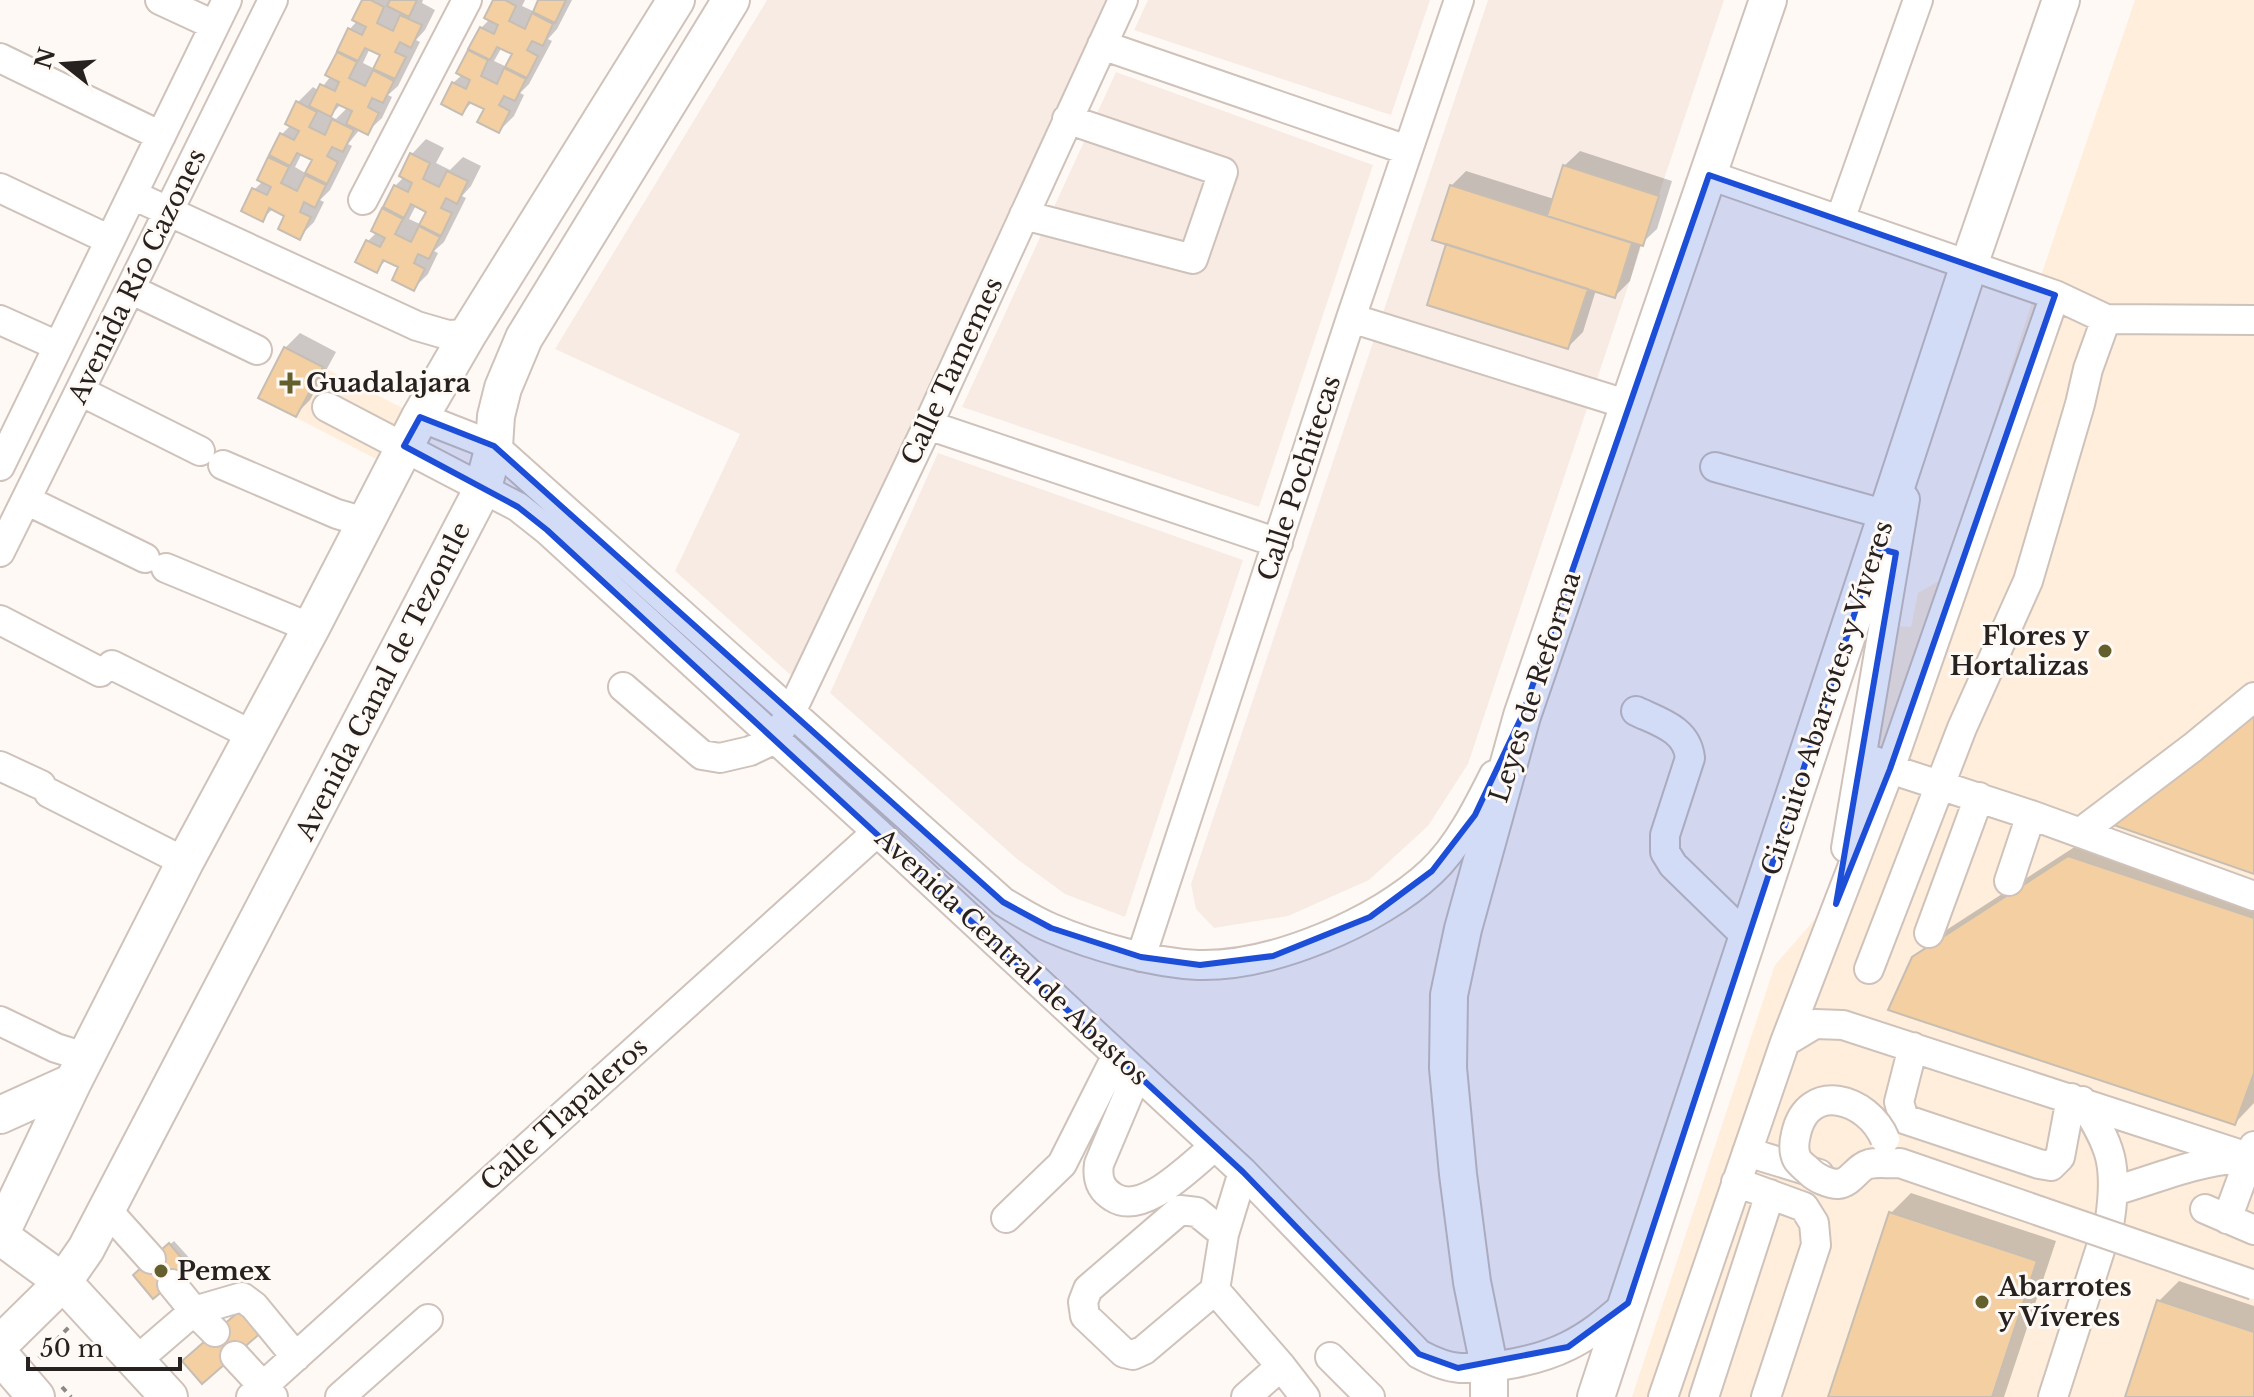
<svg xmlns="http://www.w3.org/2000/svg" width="2254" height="1397" font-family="'Libre Baskerville',serif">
<rect width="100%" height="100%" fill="#fff9f6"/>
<path fill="#feeedb" d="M2135 0H2254V1397H1632L1775 965 1830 902 1878 625 1911 627 1918 593 1944 578 2029 311Z
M284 347 410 412 384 463 258 398Z"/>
<path fill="#f8ebe4" d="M767 0H1107L795 679 675 571 740 434 555 349Z
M1148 0H1430L1391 115 1134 30Z
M1488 0H1724L1468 764 1428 826 1369 880 1288 916 1214 928 1196 909 1191 884Z
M1116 72 1373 165 1259 507 962 407Z
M938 453 1243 560 1125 917 1065 894 1017 859 830 693Z"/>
<path fill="#0003" fill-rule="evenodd" d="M364 0H423L422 3 435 10 425 30 416 40 420 42 398 86 388 95 392 97 382 118 367 132 360 129 348 144 352 146 330 190 320 200 324 202 314 222 299 237 287 215 274 208 262 219 254 190 263 181 260 179 282 134 291 125 298 102 313 87 319 91 331 76 328 74 349 30 358 20ZM370 48 383 54 375 69 363 63ZM342 103 348 107 336 119 330 116ZM302 153 314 159 307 174 295 167Z
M495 0H525L522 6 535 12 541 0H572L557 29 548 39 552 41 529 84 520 93 524 95 514 116 499 131 487 108 473 101 462 113 453 83 463 74 459 72 481 28 490 19ZM502 47 514 53 507 67 494 61Z
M426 139 444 148 436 163 450 170 463 157 481 166 471 186 462 196 466 198 444 242 434 251 438 253 428 274 413 289 401 266 387 259 376 271 368 241 377 232 374 230 395 186 404 177 412 154ZM416 205 429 211 422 225 409 219Z
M1580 151 1672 181 1657 229 1641 244 1630 281 1615 296 1596 290 1583 332 1568 347 1448 243 1451 186 1466 171 1554 199 1564 166Z
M300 333 336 352 310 400 295 415 285 348Z
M2090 837 2254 892V1103L2235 1123 1913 959 1934 938Z
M1911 1193 2056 1241 2004 1397H1830L1891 1213Z
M174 1241 193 1262 153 1296 135 1275Z
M2179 1281 2254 1306V1397H2127L2159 1301Z"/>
<path fill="#f4cfa2" stroke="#c7beb3" stroke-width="2" d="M362 0H371L384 7 377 23 393 31 400 15 422 25 411 48 400 42 395 52 406 57 395 79 373 69 380 55 365 48 358 61 337 51 348 28 362 35 366 27 352 20Z
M390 0H417L409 17 387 6Z
M493 0H505L516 6 509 21 525 29 532 13 553 24 543 46 532 41 527 50 538 56 527 78 505 67 512 54 497 47 490 60 468 49 480 27 494 34 498 25 484 18Z
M538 0H566L555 23 533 12Z
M468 50 488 60 481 76 497 84 504 68 526 79 515 101 504 96 499 105 510 111 499 133 477 122 484 109 469 102 462 115 441 104 452 82 466 89 470 80 456 73Z
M337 52 357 62 349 78 365 86 373 70 394 81 383 103 372 98 368 107 379 113 368 135 346 124 352 111 337 104 331 117 309 106 320 84 335 91 339 82 325 75Z
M296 101 317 112 309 127 325 135 332 119 354 130 343 152 332 147 327 156 338 162 327 184 305 173 312 160 297 153 290 166 269 155 280 133 294 140 299 131 285 124Z
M410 153 430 163 423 179 439 187 447 171 468 181 457 204 446 198 441 208 452 213 441 236 419 225 426 212 411 204 404 218 383 207 394 185 408 192 412 183 399 176Z
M268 157 289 167 281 183 297 191 305 175 326 185 315 208 304 202 300 212 311 217 300 240 278 229 284 216 269 208 263 222 241 211 252 188 267 195 271 187 257 180Z
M1563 165 1659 196 1643 246 1547 216Z
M1450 185 1632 243 1615 298 1432 240Z
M382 208 403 219 395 234 411 242 419 226 440 237 429 259 418 254 414 263 425 269 414 291 392 280 398 267 383 260 377 273 355 262 366 240 380 247 385 238 371 231Z
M1446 244 1588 289 1568 349 1427 305Z
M284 347 323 367 296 417 258 398Z
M2254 712V874L2105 822Z
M2068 856 2254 918V1073L2235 1125 1888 1010 1912 957Z
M1889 1212 2037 1261 1992 1397H1828Z
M169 1243 190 1268 153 1299 133 1275Z
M2157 1300 2254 1332V1397H2125Z
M244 1307 264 1330 202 1384 182 1361Z"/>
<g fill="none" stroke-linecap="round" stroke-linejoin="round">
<defs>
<path id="minor" d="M160 0 214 25
M1102 45 1407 150
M0 58 161 136
M1709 175 2055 295 2106 319 2254 320
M0 188 110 240
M133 195 417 326 448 335 468 334
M363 200 467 0
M1024 215 1193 259 1223 172 1067 119
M1840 220 1918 0
M130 289 257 350
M1351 318 1629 405
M0 320 58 346
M80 391 200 451
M327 407 518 507 547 530 877 832 1243 1172 1419 1354C1432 1361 1445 1367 1460 1368 1494 1369 1538 1361 1568 1346 1591 1335 1609 1319 1628 1303
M420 417 494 446 1003 902C1019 911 1034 921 1051 928 1093 946 1153 963 1198 965 1272 967 1378 922 1431 872 1458 847 1478 807 1494 775
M928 425 1278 543
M223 465 337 514 365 522
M0 466 227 0
M1715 467 1887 515
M26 500 145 558
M0 552 273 0
M166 568 311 628
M0 620 100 672
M112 665 254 736
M623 687 702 755 720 758 750 751 775 739 791 712 928 425 1123 0
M1636 711C1659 722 1687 729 1690 758L1665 835V852L1673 865 1748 938
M1875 761 1890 769 2031 815 2254 896
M0 766 41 785
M49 793 185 862
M2081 832 2192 748 2254 697
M1846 848 1905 499
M2009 881 2031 815
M1929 933 1979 797
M1141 957 1351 318 1459 0
M1869 969 1962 728 2028 581 2080 404 2088 369 2106 319
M0 1021 56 1048 85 1057
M1785 1042 1815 1024 1843 1025 2254 1159
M1913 1047 1899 1102 1904 1119 2039 1164 2051 1166 2060 1157 2071 1098
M1137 1074 1099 1164C1097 1178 1100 1189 1113 1197 1143 1217 1191 1165 1215 1146
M1747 1152 1819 1174
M1243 1172 1224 1234 1215 1290 1281 1366 1305 1397
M1736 1182 1804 1207 1814 1223 1816 1245 1766 1397
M2114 1191C2159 1178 2193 1162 2241 1158
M2205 1209 2254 1230
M107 1210 151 1259
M1006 1218 1062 1164 1117 1055
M2227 1219 2254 1146
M1215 1290 1144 1350 1133 1355 1124 1353 1085 1316 1083 1302 1088 1289 1180 1210 1197 1212 1224 1234
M215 1332 194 1311 242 1297 254 1306 296 1357
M235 1356 273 1397
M1330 1357 1370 1397
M136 1361 194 1311 172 1284
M251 1397 877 832
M340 1397 428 1319
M1246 1397 1281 1366
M1663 1397 1785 1042 1890 769 2055 295
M1704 1397 1770 1194
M2053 1397 2110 1219C2118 1164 2111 1146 2082 1101"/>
<path id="major" d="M0 1115 73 1082
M0 1235 73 1082 185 862 311 628 420 417 468 334 676 0
M0 1236 63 1282 169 1397
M0 1344 63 1282 86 1249 483 488 494 446 496 416 503 388 524 338 731 0
M0 1355 36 1397
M1489 1397V1366L1472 1282 1458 1174 1448 1068 1449 995 1463 929 1522 716 1768 0
M1596 1397 1969 265 2061 0"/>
</defs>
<use href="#minor" stroke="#cfc2ba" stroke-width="32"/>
<use href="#major" stroke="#cfc2ba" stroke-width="40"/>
<path stroke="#8e8885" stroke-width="4" stroke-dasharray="6 6" stroke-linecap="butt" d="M39 1358 69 1327
M62 1387 71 1397"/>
<use href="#minor" stroke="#fff" stroke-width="28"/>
<use href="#major" stroke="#fff" stroke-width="36"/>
<defs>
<path id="minor-bridge" d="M1885 1139C1868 1098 1808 1080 1796 1134 1794 1142 1793 1151 1797 1159 1799 1163 1806 1168 1810 1172 1816 1178 1829 1184 1838 1184 1851 1183 1857 1167 1869 1164 1878 1162 1890 1164 1900 1163L2254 1285"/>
</defs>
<use href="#minor-bridge" stroke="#cfc2ba" stroke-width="32" stroke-linecap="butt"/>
<use href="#minor-bridge" stroke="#fff" stroke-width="28"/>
</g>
<path fill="#1d4ed8" fill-opacity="0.2" stroke="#1d4ed8" stroke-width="6" stroke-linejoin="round" d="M1709 175 2055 295 1890 769 1836 904 1896 553 1876 548 1628 1303 1568 1347 1458 1368 1419 1354 1243 1172 547 530 518 507 404 446 420 417 494 446 1003 902 1051 928 1141 957 1200 965 1273 956 1370 917 1432 871 1475 815 1522 716Z"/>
<g fill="#64602d" stroke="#fff9f6" stroke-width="3">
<path d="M286 371h8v8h8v8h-8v8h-8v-8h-8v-8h8z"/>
<circle cx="2105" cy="651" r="8"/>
<circle cx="161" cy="1271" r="8"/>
<circle cx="1982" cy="1302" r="8"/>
</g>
<g text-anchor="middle" stroke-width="6" stroke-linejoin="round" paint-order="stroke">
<g font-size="26" fill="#27221f" stroke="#fff9f6">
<text transform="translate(137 276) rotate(-64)" y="9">Avenida Río Cazones</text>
<text transform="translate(952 371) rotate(-65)" y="9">Calle Tamemes</text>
<text transform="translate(1299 478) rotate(-72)" y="9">Calle Pochitecas</text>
<text transform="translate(383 681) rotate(-63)" y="9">Avenida Canal de Tezontle</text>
<text transform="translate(1535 687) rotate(-72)" y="9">Leyes de Reforma</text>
<text transform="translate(1827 698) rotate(-72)" y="9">Circuito Abarrotes y Víveres</text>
<text transform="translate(1012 957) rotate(43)" y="9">Avenida Central de Abastos</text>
<text transform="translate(564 1114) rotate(-42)" y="9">Calle Tlapaleros</text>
</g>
<g font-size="26" font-weight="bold" fill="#27221f" stroke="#fff9f6" text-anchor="start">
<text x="306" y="392">Guadalajara</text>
<text x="2089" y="645" text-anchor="end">Flores y<tspan x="2089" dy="30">Hortalizas</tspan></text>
<text x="177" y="1280">Pemex</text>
<text x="1998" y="1296">Abarrotes<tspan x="1998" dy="30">y Víveres</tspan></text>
</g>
</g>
<g transform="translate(64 64) rotate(287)" stroke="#fff9f6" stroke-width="6" paint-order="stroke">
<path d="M0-6L14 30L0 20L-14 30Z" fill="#27221f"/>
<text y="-12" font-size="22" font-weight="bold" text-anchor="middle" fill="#27221f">N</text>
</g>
<path d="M28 1357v12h152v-12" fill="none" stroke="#27221f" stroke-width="4"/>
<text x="40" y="1357" font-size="24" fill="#27221f" stroke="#fff9f6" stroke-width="6" paint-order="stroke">50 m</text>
</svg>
